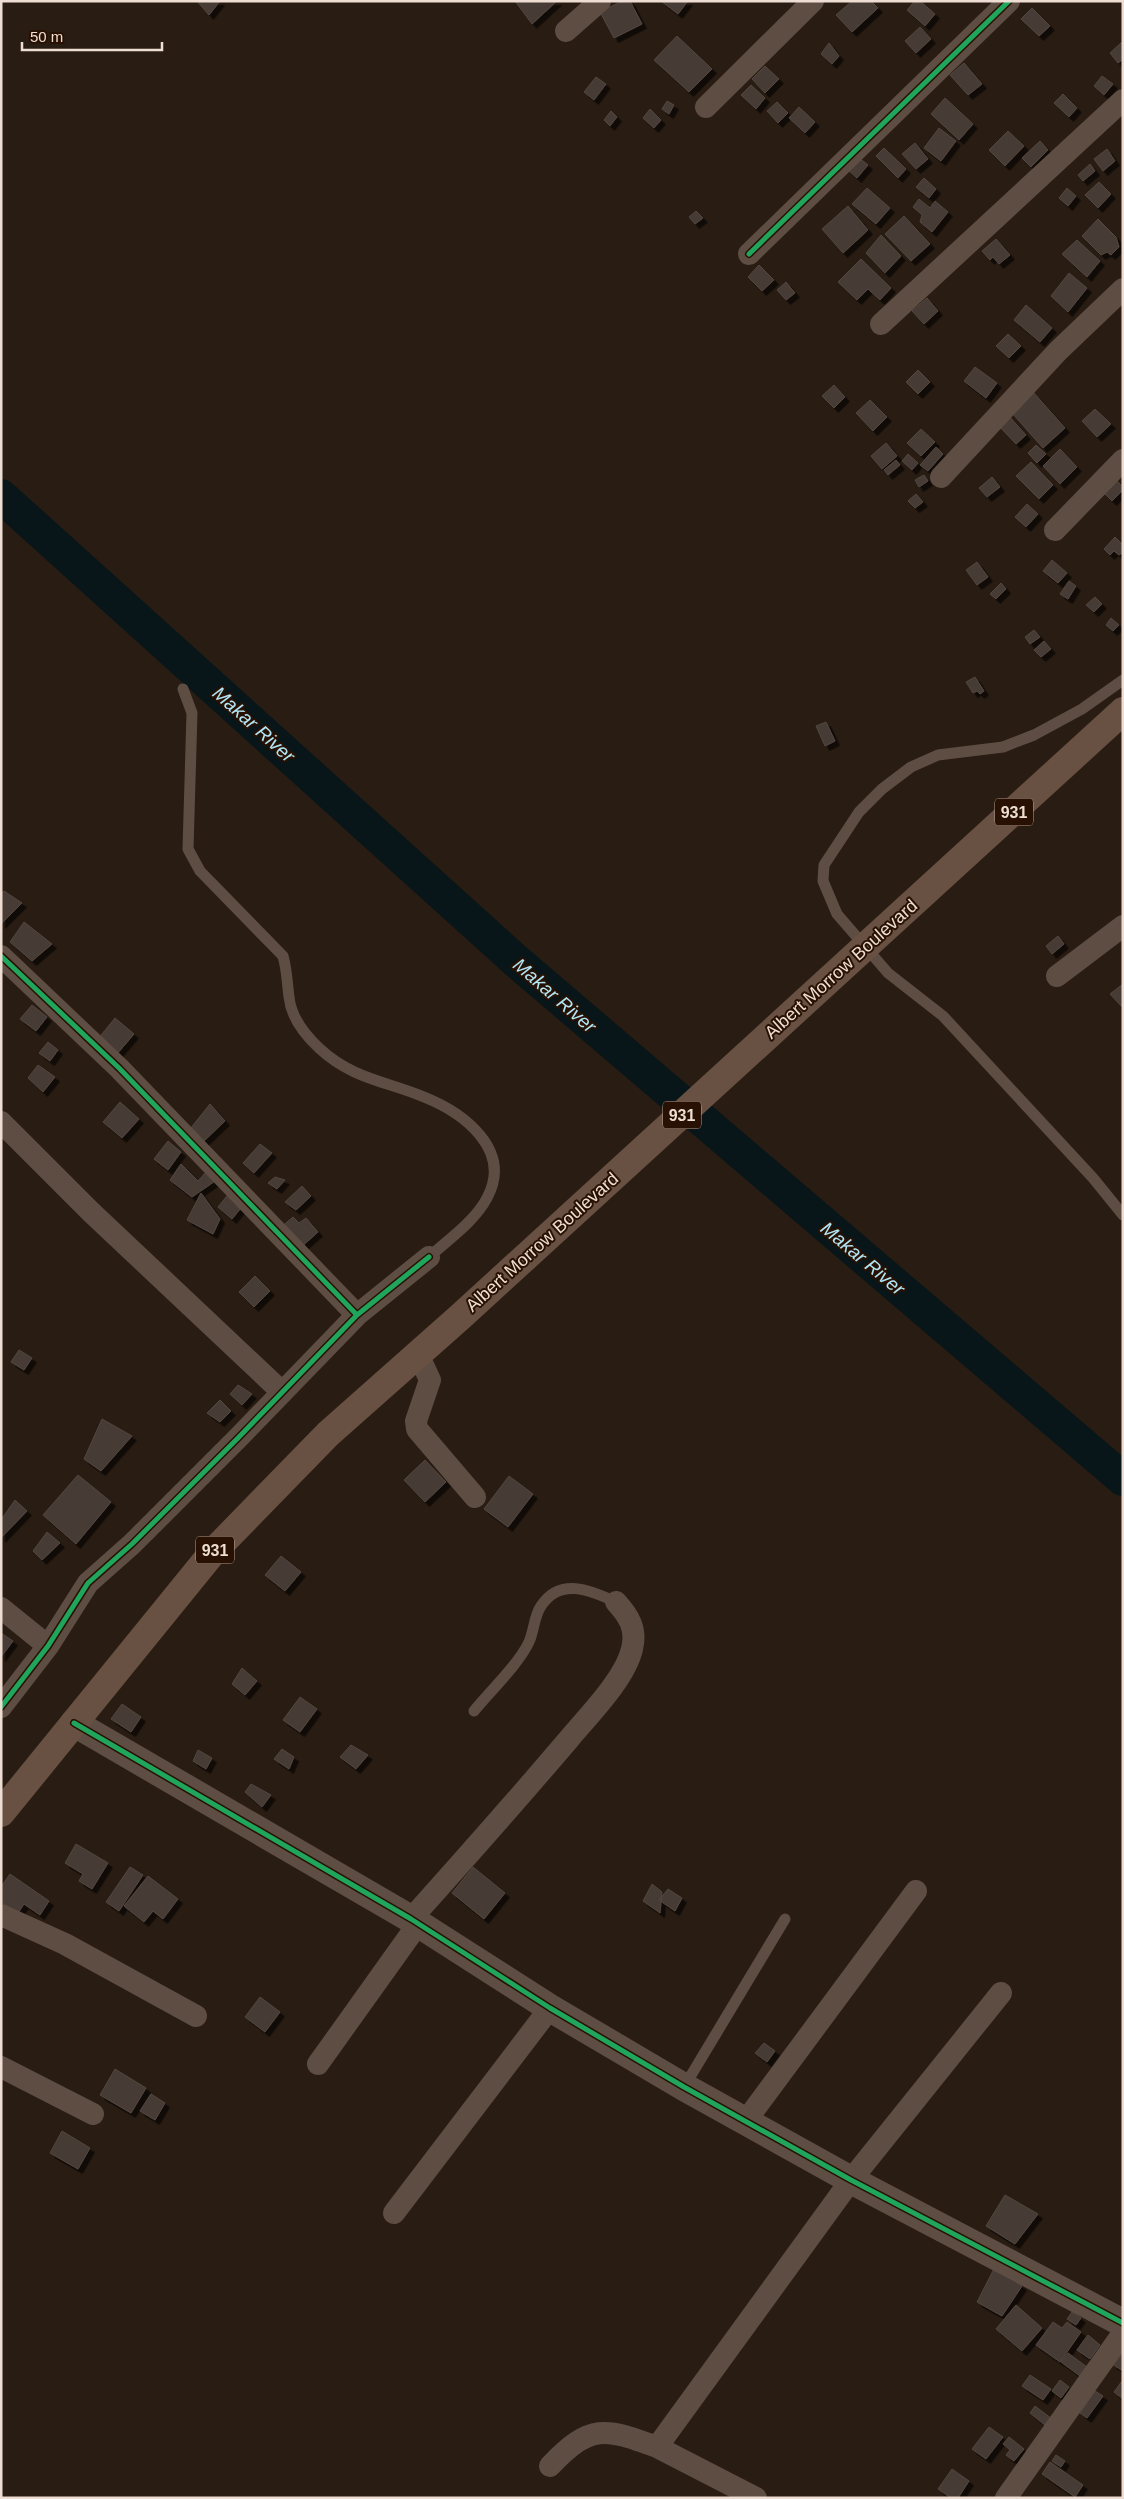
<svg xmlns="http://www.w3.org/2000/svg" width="1124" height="2499" font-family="Helvetica,sans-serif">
<defs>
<filter id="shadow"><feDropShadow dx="4.5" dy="4.5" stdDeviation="0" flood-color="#0009"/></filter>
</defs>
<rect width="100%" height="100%" fill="#291c12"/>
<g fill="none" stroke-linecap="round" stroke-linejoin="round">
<path stroke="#091619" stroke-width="34" d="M1 496 515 960 1123 1479"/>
</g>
<path fill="#463a34" stroke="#534742" filter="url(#shadow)" d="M197 1H220L209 15Z
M515 1H557L532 24Z
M622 1H630L642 24 614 38 600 12Z
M661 1H688L678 14Z
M852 1H871L878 8 852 32 836 15Z
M915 1H920L935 14 925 26 907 10Z
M1032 8 1050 26 1039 36 1021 19Z
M920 27 931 39 916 53 905 41Z
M677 36 712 69 689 92 654 60Z
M1122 42 1123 59 1118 63 1110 53Z
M829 43 839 56 832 64 821 54Z
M964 63 982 84 968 95 950 75Z
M765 66 779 79 765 93 752 79Z
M1102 76 1113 84 1104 95 1094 86Z
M596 77 606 84 594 100 584 92Z
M751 85 765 98 756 109 741 95Z
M1063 94 1077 108 1069 117 1054 103Z
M945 98 973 124 959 140 931 114Z
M667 101 674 105 669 114 662 109Z
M777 102 788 113 778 123 767 111Z
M799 107 815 122 805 133 789 118Z
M650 109 661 120 654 128 643 118Z
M611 111 617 117 610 126 604 120Z
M939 128 956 141 941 161 924 148Z
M1008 131 1024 146 1005 166 989 150Z
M1040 141 1048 150 1031 167 1022 158Z
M915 143 928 159 916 169 902 154Z
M884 148 906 169 898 178 876 156Z
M1107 149 1115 161 1103 171 1094 159Z
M858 157 868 165 857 178 847 169Z
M1090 164 1095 171 1083 181 1078 175Z
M924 178 936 189 929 198 916 187Z
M1099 182 1111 194 1098 208 1085 195Z
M867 188 890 208 876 224 852 204Z
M1067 188 1076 196 1068 206 1059 198Z
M919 199 930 208 935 201 948 212 932 232 920 222 922 215 913 207Z
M848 206 868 230 843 253 822 229Z
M696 211 703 218 695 224 689 217Z
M904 216 930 244 911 261 885 234Z
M1098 219 1116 237 1119 247 1111 255 1107 252 1101 255 1082 236Z
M881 235 901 256 885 273 866 253Z
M996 239 1010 255 999 264 993 257 990 260 982 251Z
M1077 240 1100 261 1087 277 1062 254Z
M861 259 891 288 880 300 868 289 857 300 838 282Z
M759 265 774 280 762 291 748 277Z
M1069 273 1087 288 1068 312 1051 296Z
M786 282 795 293 786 300 777 290Z
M927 298 938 311 924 324 912 311Z
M1026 305 1052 328 1040 342 1014 320Z
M1008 334 1021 346 1009 358 996 346Z
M975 367 997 383 986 398 964 381Z
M918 370 930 382 918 394 906 382Z
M834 385 845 397 834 408 822 396Z
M1034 393 1065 428 1043 448 1012 413Z
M870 400 887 417 873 431 856 413Z
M1095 409 1111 424 1097 437 1082 421Z
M1008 415 1026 435 1016 444 998 425Z
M921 429 935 442 921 456 907 443Z
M886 443 897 456 882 469 871 456Z
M1036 445 1046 454 1037 463 1028 453Z
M936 447 943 454 928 471 920 465Z
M1060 449 1077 467 1060 484 1043 466Z
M908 454 918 463 912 470 902 461Z
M896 460 900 465 888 475 884 470Z
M1031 462 1053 485 1039 499 1016 476Z
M924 475 928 481 919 487 915 480Z
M992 477 1000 487 987 497 979 488Z
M1115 479 1123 487V490L1112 501 1102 491Z
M916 494 923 502 915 508 908 501Z
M1027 504 1038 514 1026 527 1015 517Z
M1115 537 1123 545V552L1119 555 1114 551 1110 555 1104 549Z
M1052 560 1067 573 1058 583 1043 571Z
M977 562 988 577 977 585 966 570Z
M1069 581 1076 586 1068 599 1060 594Z
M1001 583 1006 589 996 599 990 594Z
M1095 597 1102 604 1094 612 1086 605Z
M1111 618 1119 625 1113 631 1106 625Z
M1034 630 1040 637 1030 644 1025 637Z
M1044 641 1051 649 1041 657 1034 650Z
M975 677 984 691 980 694 977 691 973 693 966 682Z
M826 722 835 741 825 746 816 726Z
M4 891 22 903 1 924V894Z
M24 922 52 944 32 961 10 942Z
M1058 936 1064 944 1052 954 1046 946Z
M1123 984V1008L1110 994Z
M32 1005 47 1017 36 1031 20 1019Z
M115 1018 134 1034 117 1054 98 1039Z
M48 1042 58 1050 50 1061 39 1053Z
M38 1065 55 1077 43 1092 28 1078Z
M120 1102 139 1119 122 1138 103 1122Z
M210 1104 225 1121 204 1141 190 1129Z
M168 1141 181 1152 168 1170 154 1159Z
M260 1144 272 1153 254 1173 243 1163Z
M181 1164 198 1181 207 1171 218 1179 192 1197 170 1180Z
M275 1177 285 1180 277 1189 268 1183Z
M302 1186 311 1196 296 1210 285 1202Z
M231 1191 245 1203 232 1219 218 1207Z
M201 1193 220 1219 213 1234 187 1220Z
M293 1217 299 1223 306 1218 318 1232 299 1249 280 1228Z
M255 1276 270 1291 254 1307 239 1292Z
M19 1350 32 1358 24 1370 11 1362Z
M238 1385 252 1394 242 1405 230 1394Z
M220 1400 231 1411 220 1422 207 1413Z
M102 1419 132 1436 101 1471 84 1459Z
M425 1460 446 1482 425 1502 404 1480Z
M78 1475 111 1502 76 1544 43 1515Z
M509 1476 533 1494 508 1527 484 1509Z
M15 1500 27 1511 1 1538V1520Z
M47 1532 60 1543 42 1560 33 1551Z
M281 1556 301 1572 285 1591 265 1575Z
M1 1633 13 1641 1 1657Z
M242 1668 257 1681 245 1695 232 1684Z
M300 1697 317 1709 300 1732 283 1720Z
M122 1704 141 1717 131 1732 111 1719Z
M351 1745 368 1755 356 1769 340 1757Z
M282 1749 294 1757 289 1769 274 1759Z
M198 1750 212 1758 206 1769 193 1761Z
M251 1784 271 1795 262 1807 245 1792Z
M76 1844 108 1863 92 1889 79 1881 83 1874 65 1863Z
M130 1867 143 1875 119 1911 106 1902Z
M473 1867 505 1893 484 1919 452 1893Z
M10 1874 49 1901 40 1915 24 1904 18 1913 1 1902V1887Z
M148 1876 178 1899 163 1919 153 1911 144 1922 124 1906Z
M652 1884 662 1892 660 1913 643 1901Z
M668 1889 682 1898 675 1911 659 1900Z
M260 1997 280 2012 265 2032 245 2017Z
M764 2043 775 2051 767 2062 755 2053Z
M115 2069 146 2088 131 2113 100 2095Z
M151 2094 165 2103 155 2120 140 2111Z
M62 2131 90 2148 78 2169 50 2153Z
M1005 2195 1038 2214 1015 2244 986 2226Z
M995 2267 1022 2286 1002 2316 977 2302Z
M1016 2305 1042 2328 1022 2351 996 2329Z
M1072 2312 1081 2318 1076 2325 1067 2319Z
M1053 2322 1062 2328 1067 2322 1081 2332 1060 2362 1036 2345Z
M1088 2335 1100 2345 1090 2359 1077 2350Z
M1123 2347V2371L1112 2364Z
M1068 2353 1087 2367 1080 2376 1061 2362Z
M1030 2375 1051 2389 1043 2400 1022 2386Z
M1060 2380 1069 2387 1061 2398 1052 2391Z
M1122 2381H1123V2399L1114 2392Z
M1095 2391 1103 2396 1087 2418 1080 2413Z
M1035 2406 1052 2419 1046 2426 1030 2413Z
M989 2427 1003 2437 986 2459 972 2449Z
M1009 2437 1024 2449 1014 2461 1006 2455 1010 2450 1003 2444Z
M1056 2455 1065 2461 1061 2467 1052 2461Z
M1050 2462 1083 2485 1075 2497 1042 2474Z
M952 2469 969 2481 958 2498H951L938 2489Z"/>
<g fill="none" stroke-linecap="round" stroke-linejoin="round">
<path stroke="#5e4d43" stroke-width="11" d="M1123 680 1082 709 1034 735 1003 747 938 755 911 767 882 789 859 812 824 865 823 881 837 914 888 973 943 1016 1093 1178 1123 1215
M183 689 192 713 188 849 200 871 283 956C287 970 287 982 289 997 291 1017 304 1034 319 1048 352 1079 386 1081 424 1097 464 1113 513 1150 487 1198 475 1221 449 1239 429 1257
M474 1711C491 1690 518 1665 529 1642 534 1631 534 1616 541 1606 560 1577 590 1590 616 1602
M684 2087 785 1919"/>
<path stroke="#5e4d43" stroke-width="22" d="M566 31 600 1
M706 107 813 1
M749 254 1009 1
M881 324 1123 100
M941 477 1058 351 1123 289
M1055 530 1123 460
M1 956 119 1068 357 1315
M1057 976 1123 926
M1 1122 91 1212 282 1392
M418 1354 430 1380 416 1421 417 1429 475 1497
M1 1608 48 1646
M1 1707 48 1646 88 1583 132 1544 238 1438 357 1315 429 1257
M1 1915 65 1944 196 2016
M411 1919C464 1860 517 1800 569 1739 589 1715 625 1679 632 1649 637 1629 629 1616 616 1602
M318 2064 418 1924
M1 2067 93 2114
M745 2122 916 1891
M394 2213 550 2008
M550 2466C591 2423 605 2428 657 2447
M756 2498 657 2447 851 2180 1001 1993
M1006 2498 1123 2333"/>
<path stroke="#5e4d43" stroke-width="28" d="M74 1723 411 1919 550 2008 684 2087 851 2180 1123 2323"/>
<path stroke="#685142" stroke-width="28" d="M1 1813 213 1552 328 1434 460 1317 1123 711"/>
<defs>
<path id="cycleway" d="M749 254 1009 1
M1 956 119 1068 357 1315
M1 1707 48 1646 88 1583 132 1544 238 1438 357 1315 429 1257
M74 1723 411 1919 550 2008 684 2087 851 2180 1123 2323"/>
</defs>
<use href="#cycleway" stroke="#281102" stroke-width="8"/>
<use href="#cycleway" stroke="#20a55d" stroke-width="5"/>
</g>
<g text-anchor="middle" stroke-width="4" stroke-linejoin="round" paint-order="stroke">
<g fill="#281102" stroke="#b3a094" stroke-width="1">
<rect x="995" y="798.5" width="38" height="27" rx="4"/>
<rect x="663" y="1101.5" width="38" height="27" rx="4"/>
<rect x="196" y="1536.5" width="38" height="27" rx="4"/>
</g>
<g font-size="16" font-weight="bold" fill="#eeddd2">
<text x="1014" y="818">931</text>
<text x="682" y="1121">931</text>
<text x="215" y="1556">931</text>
</g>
<g font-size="18" fill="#eeddd2" stroke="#281102">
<text transform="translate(841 969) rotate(-42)" y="6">Albert Morrow Boulevard</text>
<text transform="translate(542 1242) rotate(-42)" y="6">Albert Morrow Boulevard</text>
</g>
<g font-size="19" font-style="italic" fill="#b1e6f7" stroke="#281102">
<text transform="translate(254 724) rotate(42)" y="7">Makar River</text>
<text transform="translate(555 995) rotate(41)" y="7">Makar River</text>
<text transform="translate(863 1258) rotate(40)" y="7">Makar River</text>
</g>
</g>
<rect width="1124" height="2499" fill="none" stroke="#eeddd2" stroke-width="5"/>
<path d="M22 42v8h140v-8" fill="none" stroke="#eeddd2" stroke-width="2.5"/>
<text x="30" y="42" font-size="15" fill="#eeddd2" stroke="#281102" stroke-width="4" paint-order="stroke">50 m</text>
</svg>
